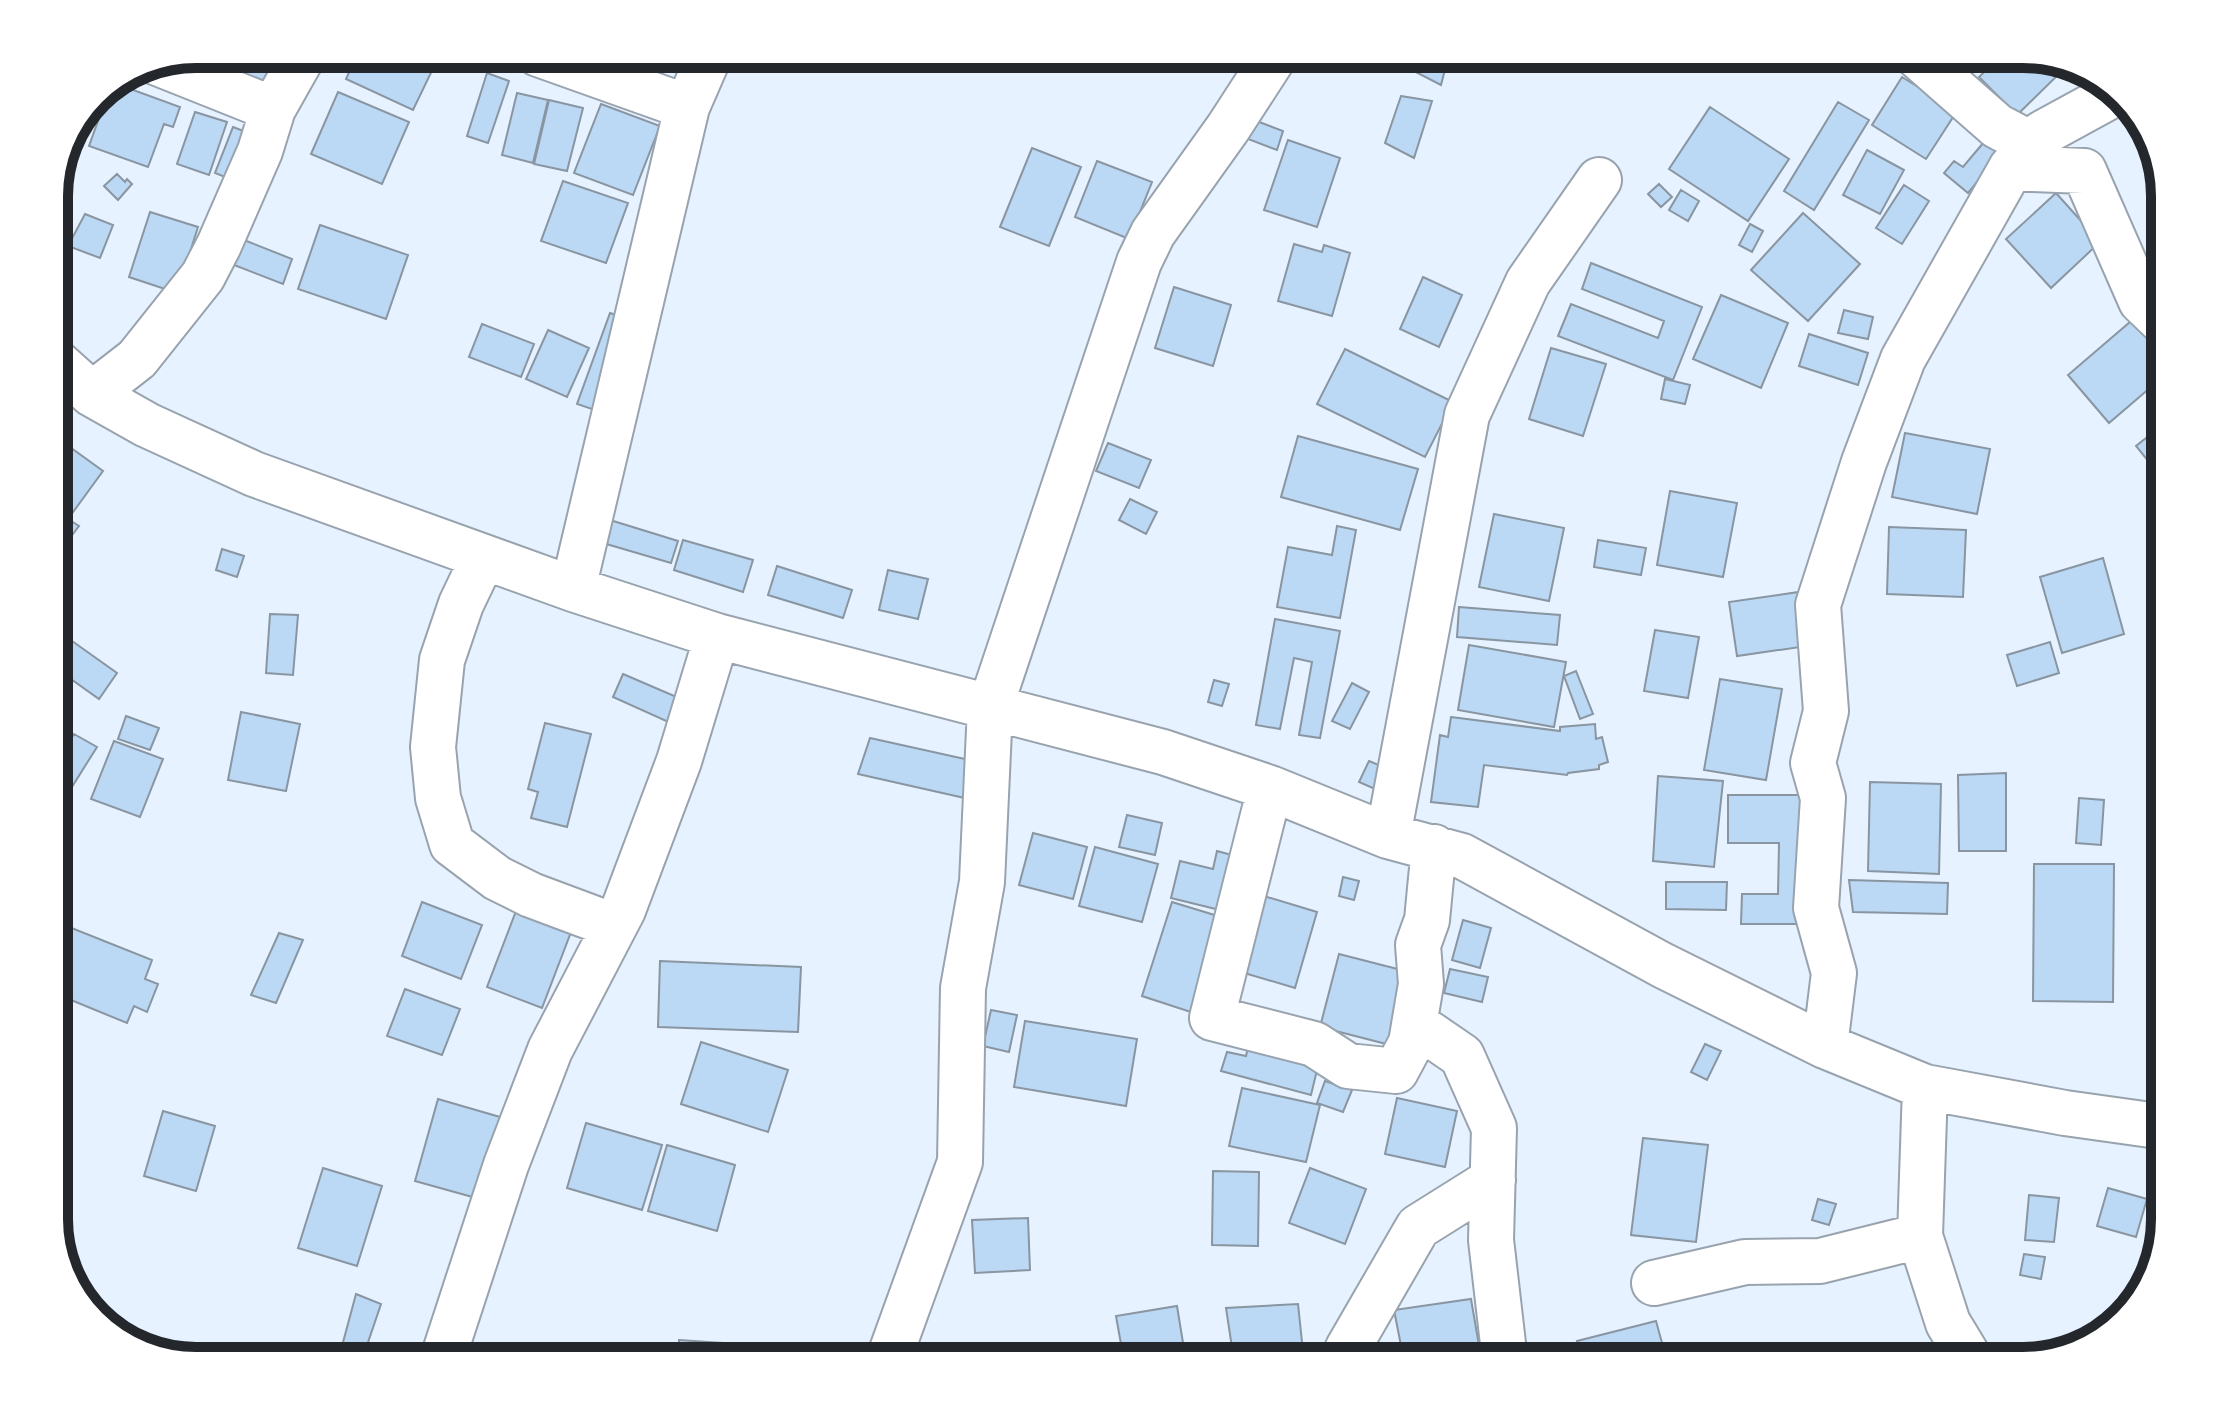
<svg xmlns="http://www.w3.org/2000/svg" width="2219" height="1415" font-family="Karla,sans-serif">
<rect width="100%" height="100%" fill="#e6f2ff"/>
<path fill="#bbd9f5" stroke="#8995a0" stroke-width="2" d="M218 54H291L275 89 215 62Z
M357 54H440L413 110 346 79Z
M1409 54H1449L1441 85 1404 66Z
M1946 54H1986L1965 74Z
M2003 54H2023L2066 67 2017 115 1979 77Z
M487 73 509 81 488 143 467 136Z
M1902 77 1957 111 1926 159 1872 125Z
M114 83 180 107 173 127 164 124 148 167 89 146 111 85Z
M338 92 409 122 382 184 311 154Z
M517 93 548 100 533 163 502 155Z
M1401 96 1432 101 1414 158 1385 143Z
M549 100 583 108 567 171 534 164Z
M1838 102 1869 120 1814 210 1784 191Z
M601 104 660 126 633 195 574 173Z
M1710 107 1789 159 1748 221 1669 169Z
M195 112 227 122 209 175 177 164Z
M1254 120 1283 131 1277 150 1248 139Z
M233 127 259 137 240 183 215 173Z
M1288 140 1340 158 1317 227 1264 210Z
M1984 142 1999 154 1968 193 1944 173 1954 161 1963 167Z
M1032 148 1081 167 1049 246 1000 227Z
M1867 150 1904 170 1880 214 1843 195Z
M1097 161 1152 182 1129 239 1075 217Z
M117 174 125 182 127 179 132 184 118 200 104 186Z
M563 181 628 203 606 263 541 241Z
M1659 184 1672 197 1661 207 1648 194Z
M1904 185 1929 201 1902 244 1876 228Z
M1681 190 1699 201 1688 221 1669 210Z
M2056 193 2100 242 2051 288 2006 239Z
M150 212 198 227 177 293 129 277Z
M1803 213 1860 264 1808 321 1751 270Z
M85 214 113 225 100 258 68 246Z
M1750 224 1763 231 1752 252 1739 245Z
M320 225 408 255 386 319 298 289Z
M244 240 292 259 283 284 234 265Z
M1294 244 1322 252 1324 245 1350 253 1332 316 1278 301Z
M1591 263 1702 307 1673 380 1558 336 1571 304 1658 338 1664 321 1582 289Z
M1423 277 1462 295 1439 347 1400 329Z
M1174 287 1231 305 1213 366 1155 348Z
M1721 295 1788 323 1761 388 1693 359Z
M1844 310 1873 317 1868 339 1838 333Z
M610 313 634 321 601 412 577 404Z
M2137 316 2165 349V375L2109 423 2068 375Z
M482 324 534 344 521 377 469 357Z
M548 330 589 348 567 397 526 379Z
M1809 334 1868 353 1858 385 1799 366Z
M1551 348 1606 364 1583 436 1529 419Z
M1345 349 1453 402 1425 457 1317 404Z
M1665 379 1690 385 1685 404 1661 399Z
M2165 423V482L2136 446Z
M1905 433 1990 449 1977 514 1892 497Z
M1298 436 1418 469 1400 530 1281 497Z
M56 437 103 471 68 519 79 526 54 559Z
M1108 443 1151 460 1139 488 1096 471Z
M1670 491 1737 503 1723 577 1657 565Z
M1130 499 1157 512 1146 534 1119 520Z
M1494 514 1564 528 1549 601 1479 587Z
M610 520 678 541 671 563 603 543Z
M1337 526 1356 530 1340 618 1277 607 1288 547 1332 555Z
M1889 527 1966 530 1963 597 1887 594Z
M683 540 753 560 743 592 674 570Z
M1598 540 1646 548 1641 575 1594 567Z
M222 549 244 556 237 577 216 570Z
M2103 558 2124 634 2062 653 2040 577Z
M777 566 852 590 843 618 768 595Z
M888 570 928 579 918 619 879 610Z
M1799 592 1807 646 1737 656 1729 602Z
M1459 607 1560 615 1557 645 1457 637Z
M270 614 298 615 293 675 266 673Z
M1275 619 1340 631 1320 738 1299 735 1312 662 1294 658 1280 729 1256 725Z
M1655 630 1699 637 1688 698 1644 691Z
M65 636 117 673 99 699 54 667V651Z
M2050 642 2059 673 2017 686 2007 655Z
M1469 645 1566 662 1554 727 1458 710Z
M1576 671 1593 714 1580 719 1564 676Z
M623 674 686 701 675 725 613 697Z
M1720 679 1782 689 1766 780 1704 770Z
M1214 680 1229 684 1222 706 1208 702Z
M1352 683 1369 692 1350 729 1332 721Z
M241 712 300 724 286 791 228 780Z
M126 716 159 728 150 750 118 739Z
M1451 717 1560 731V727L1595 724 1596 739 1602 737 1608 762 1599 765V769L1568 773 1567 775 1484 765 1478 807 1431 802 1440 735 1448 737Z
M545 723 591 734 567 827 531 818 538 792 528 789Z
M74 734 97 747 65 798 54 791V766Z
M870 738 974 761 969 799 858 774Z
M114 741 163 759 140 817 91 799Z
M1369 761 1393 771 1384 793 1359 782Z
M2006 773V851H1959L1958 775Z
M1658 776 1723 781 1714 867 1653 861Z
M1870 782 1941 784 1939 874 1868 871Z
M1728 795H1804L1802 924H1741L1742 894H1778L1779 843H1728Z
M2079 798 2104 800 2101 845 2076 843Z
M1127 815 1162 823 1155 855 1119 847Z
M1033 833 1087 847 1073 899 1019 885Z
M1095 847 1158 864 1142 922 1079 906Z
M1217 851 1250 860 1236 914 1171 898 1180 861 1213 869Z
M2034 864H2114L2113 1002 2033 1001Z
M1343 877 1359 881 1354 900 1339 896Z
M1849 880 1948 883 1947 914 1853 912Z
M1666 882H1727L1726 910 1666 909Z
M1254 893 1317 912 1295 988 1231 969Z
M422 902 482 925 461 979 402 956Z
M1172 902 1234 921 1203 1016 1142 996Z
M516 911 571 932 542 1008 487 987Z
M1463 920 1491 928 1480 968 1452 960Z
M54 921 152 960 145 979 158 984 147 1012 134 1006 127 1023 54 993Z
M279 933 303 940 276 1003 251 995Z
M1339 954 1417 974 1398 1047 1320 1027Z
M660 961 801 967 798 1032 658 1027Z
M1450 969 1488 977 1482 1002 1444 993Z
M405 989 460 1009 442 1055 387 1036Z
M991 1010 1017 1015 1009 1052 983 1046Z
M1025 1021 1137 1039 1126 1106 1014 1087Z
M701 1042 788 1070 768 1132 681 1104Z
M1705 1044 1721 1051 1707 1080 1691 1072Z
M1248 1048 1318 1066 1311 1095 1221 1071 1227 1052 1246 1056Z
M1325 1081 1352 1090 1343 1112 1317 1103Z
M1242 1088 1320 1105 1306 1162 1229 1146Z
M1397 1098 1457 1111 1445 1167 1385 1154Z
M438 1099 500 1117 476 1198 415 1181Z
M163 1111 215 1126 196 1191 144 1176Z
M586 1123 662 1145 642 1210 567 1188Z
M1643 1138 1708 1145 1696 1242 1631 1235Z
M667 1145 735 1165 717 1231 648 1211Z
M323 1168 382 1186 357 1266 298 1248Z
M1310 1168 1366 1189 1345 1244 1289 1223Z
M1213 1171 1259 1172 1258 1246 1212 1245Z
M2108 1188 2147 1199 2136 1237 2097 1226Z
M2029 1195 2059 1198 2054 1242 2025 1240Z
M1818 1199 1836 1204 1829 1225 1812 1220Z
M2157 1212 2165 1213V1220L2152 1263Z
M1028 1218 1030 1270 975 1273 972 1220Z
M2024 1254 2045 1257 2041 1279 2020 1275Z
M356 1294 381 1304 363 1357 342 1346Z
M1471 1299 1481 1357 1457 1361H1404L1394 1310Z
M1298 1304 1304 1361H1234L1226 1308Z
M1177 1306 1186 1361H1124L1116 1316Z
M1656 1321 1667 1361H1584L1577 1341Z
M679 1340 797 1348V1361H678Z"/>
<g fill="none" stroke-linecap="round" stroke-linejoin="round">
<defs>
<path id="minor" d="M538 54 687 107
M155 62 273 109
M2033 145 2041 134 2116 93
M2011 168 2084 171 2141 301 2165 324
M54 360 92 394 147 425 254 474 573 589 717 636 1163 752 1270 788 1388 836 1462 856 1662 965 1825 1046 1925 1087 2065 1113 2165 1127
M92 394 137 359 203 276 219 245 260 151 273 109 304 54
M483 558 461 604 442 660 433 747 438 798 452 844 497 878 531 895 614 926
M573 589 687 107 710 54
M1270 788 1212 1018 1314 1044 1348 1066 1396 1071 1411 1043 1421 984 1418 945 1427 920 1434 847
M1388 836 1467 415 1528 282 1599 180
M1411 1043 1430 1034 1462 1056 1494 1128 1491 1240 1505 1361
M1825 1046 1834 973 1816 908 1823 798 1813 763 1826 711 1818 605 1864 462 1903 359 2011 168 2033 145 1997 126 1915 54
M1925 1087 1920 1236 1948 1323 1971 1361
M1654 1283 1745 1262 1820 1261 1920 1236
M442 1361 506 1165 550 1050 623 910 679 761 717 636
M888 1361 960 1162 963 988 982 882 990 708 1139 262 1153 233 1228 128 1276 54
M1342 1361 1348 1348 1418 1227 1493 1180"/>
</defs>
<use href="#minor" stroke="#98a3ae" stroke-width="48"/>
<use href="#minor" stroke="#fff" stroke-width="44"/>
</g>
<path d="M0 0H2219V1415H0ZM196 68H2023A128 128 0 0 1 2151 196V1219A128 128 0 0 1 2023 1347H196A128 128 0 0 1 68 1219V196A128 128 0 0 1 196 68Z" fill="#fff" fill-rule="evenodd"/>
<path fill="none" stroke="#24282d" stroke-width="10" d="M196 68H2023A128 128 0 0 1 2151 196V1219A128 128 0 0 1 2023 1347H196A128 128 0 0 1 68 1219V196A128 128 0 0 1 196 68Z"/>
</svg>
